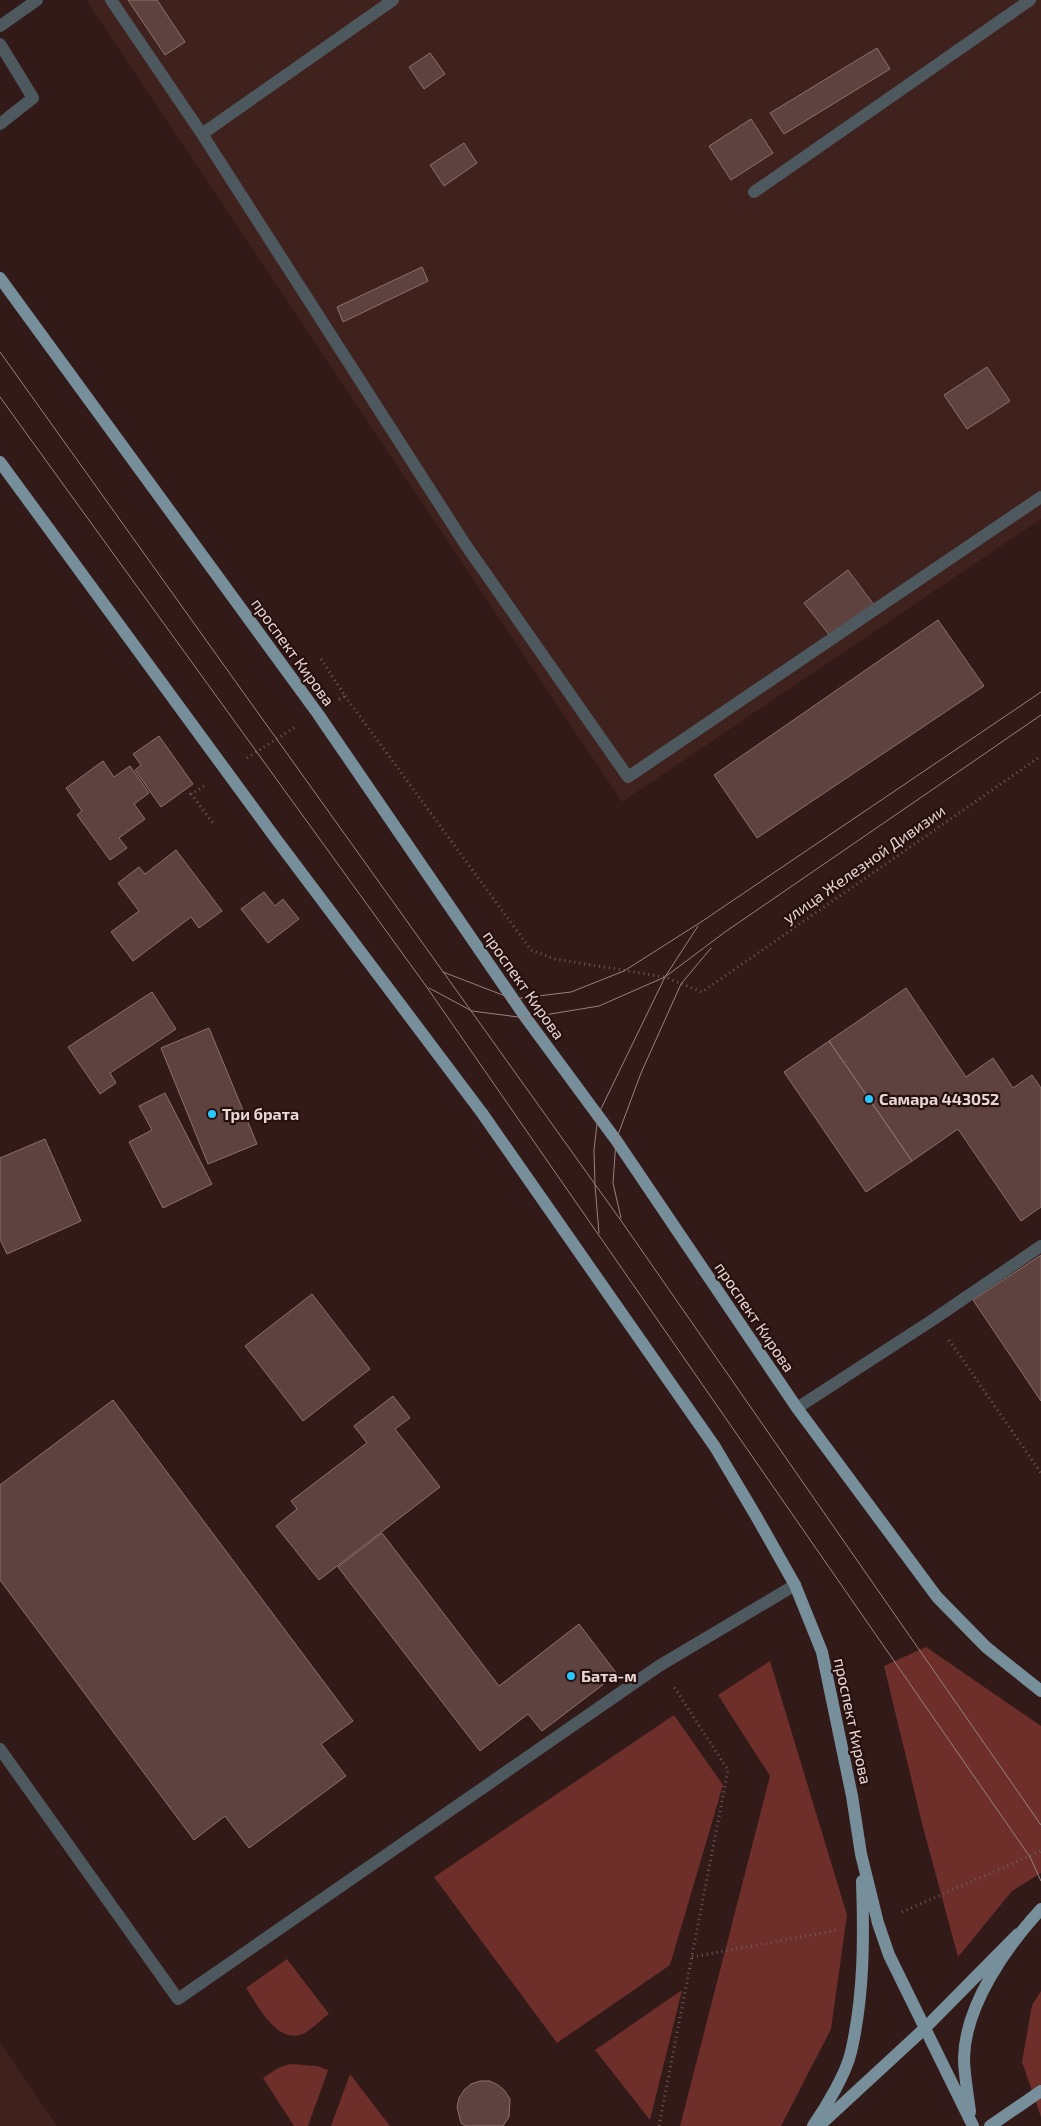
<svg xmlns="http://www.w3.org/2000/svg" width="1041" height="2126" font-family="'Exo 2',sans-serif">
<rect width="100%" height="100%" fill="#321a18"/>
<path fill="#3f211e" d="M86 0H1041V519L622 802Z
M0 2042 57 2126H0Z"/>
<path fill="#6e2e2a" d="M926 1647 1041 1726V1873L1012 1891 958 1957 923 1827 884 1666Z
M770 1661 847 1915 831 2029 781 2126H680L770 1776 718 1695Z
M674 1715 723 1785 670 1965 557 2043 434 1877Z
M287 1959 329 2014C320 2020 310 2032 300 2035 276 2042 257 2004 246 1988Z
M682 1990 650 2120 595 2050Z
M1041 1991V2117L1022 2062 1032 2005Z
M290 2064 317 2066 328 2070 308 2126H294L263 2078 278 2068Z
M350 2074 390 2126H331Z"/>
<path fill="#5d423f" stroke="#8e706d" d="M128 0H157L185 42 165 55Z
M877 48 890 69 784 134 770 113Z
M430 53 445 74 424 89 409 67Z
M751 119 773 153 731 180 709 146Z
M464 143 477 163 444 186 430 165Z
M422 267 428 281 343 322 337 307Z
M987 367 1010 401 967 429 944 395Z
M848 570 874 605 831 637 804 603Z
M938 620 984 686 757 838 714 775Z
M159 736 193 784 161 807 135 770 141 765 133 754Z
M103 761 114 777 130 766 149 793 134 804 145 819 119 838 127 848 110 860 77 815 82 811 66 788Z
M176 850 222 911 199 928 191 917 133 961 111 932 139 911 118 883 139 867 145 874Z
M264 892 275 906 283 899 299 919 268 943 241 909Z
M906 988 966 1077 993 1058 1013 1088 1032 1075 1041 1088V1207L1021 1221 958 1129 912 1161 829 1041Z
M152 992 176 1029 110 1073 116 1083 100 1094 68 1047Z
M209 1028 257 1144 208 1164 161 1048Z
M829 1041 912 1161 866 1192 784 1072Z
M165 1093 212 1184 163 1208 129 1142 152 1130 139 1106Z
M45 1139 81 1221 7 1254 0 1239V1158Z
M1041 1255V1401L973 1300Z
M312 1294 370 1369 303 1421 245 1346Z
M393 1396 410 1418 395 1429 440 1487 319 1580 276 1526 297 1509 291 1501 367 1443 354 1426Z
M113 1400 353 1721 321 1744 346 1776 249 1848 225 1816 194 1840 0 1580V1485Z
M382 1533 499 1686 579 1624 617 1674 542 1731 528 1714 480 1751 338 1567Z
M480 2081H490L498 2085 505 2091 510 2099 509 2117 503 2126H465L461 2123 457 2107 459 2098 464 2090 471 2084Z"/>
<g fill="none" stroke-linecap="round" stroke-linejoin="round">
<path stroke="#705a58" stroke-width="3" stroke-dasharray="1 4" stroke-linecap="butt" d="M321 659 345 696 338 700
M345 696 531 950 555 959 665 977 702 992 1041 756
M247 758 297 726
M204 786 191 794 213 823
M949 1340 1041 1473
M902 1912 1041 1851
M692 1957 838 1930
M659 2126 728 1770 674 1687"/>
<path stroke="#4d595e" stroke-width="12" d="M111 0 202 134 393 0
M0 26 37 0
M0 44 33 98 0 124
M202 134 465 544 628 777 1041 497
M754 192 1030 0
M797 1408 934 1319 1041 1246
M0 1749 178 1999 659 1666 795 1585"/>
<path stroke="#778f9b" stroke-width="12" d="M0 278 318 714 526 1018 616 1140 797 1408 937 1597 986 1647 1041 1691
M0 462 276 839 482 1113 715 1447 756 1516 795 1585 822 1652 852 1796 861 1854 878 1923 889 1955 973 2126
M970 2112C968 2094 964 2075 964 2058 965 2005 1007 1946 1041 1909
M813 2126C826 2107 846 2074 851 2052 864 1996 864 1938 862 1881
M819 2126 924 2029 1018 1934
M990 2126 1041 2091"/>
<path stroke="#978280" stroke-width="1" d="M0 352 622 1222 1041 1825
M0 397 426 986 1030 1857 1041 1881
M443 972 513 999 571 992 624 971 701 922 1041 692
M429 988 472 1011 526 1018 599 1006 665 977 725 932 1041 715
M621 1218 613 1183 616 1140 641 1073 681 984 711 948
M599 1233 595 1185 594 1150 598 1115 665 977 698 926"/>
</g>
<g fill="#27c8ff" stroke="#27110f" stroke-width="2">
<circle cx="869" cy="1099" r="5"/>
<circle cx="212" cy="1114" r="5"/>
<circle cx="571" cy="1676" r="5"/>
</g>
<g text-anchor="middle" stroke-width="4.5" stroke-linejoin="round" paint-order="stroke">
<g font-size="16" fill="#e8d6d4" stroke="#27110f">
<text transform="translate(293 652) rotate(54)" y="6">проспект Кирова</text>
<text transform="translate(864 864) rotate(-35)" y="6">улица Железной Дивизии</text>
<text transform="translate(524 985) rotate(55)" y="6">проспект Кирова</text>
<text transform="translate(755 1317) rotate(56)" y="6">проспект Кирова</text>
<text transform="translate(853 1721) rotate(78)" y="6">проспект Кирова</text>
</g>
<g font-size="16" font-weight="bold" fill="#e8d6d4" stroke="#27110f" text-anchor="start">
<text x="879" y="1105">Самара 443052</text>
<text x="222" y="1120">Три брата</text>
<text x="581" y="1682">Бата-м</text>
</g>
</g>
</svg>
